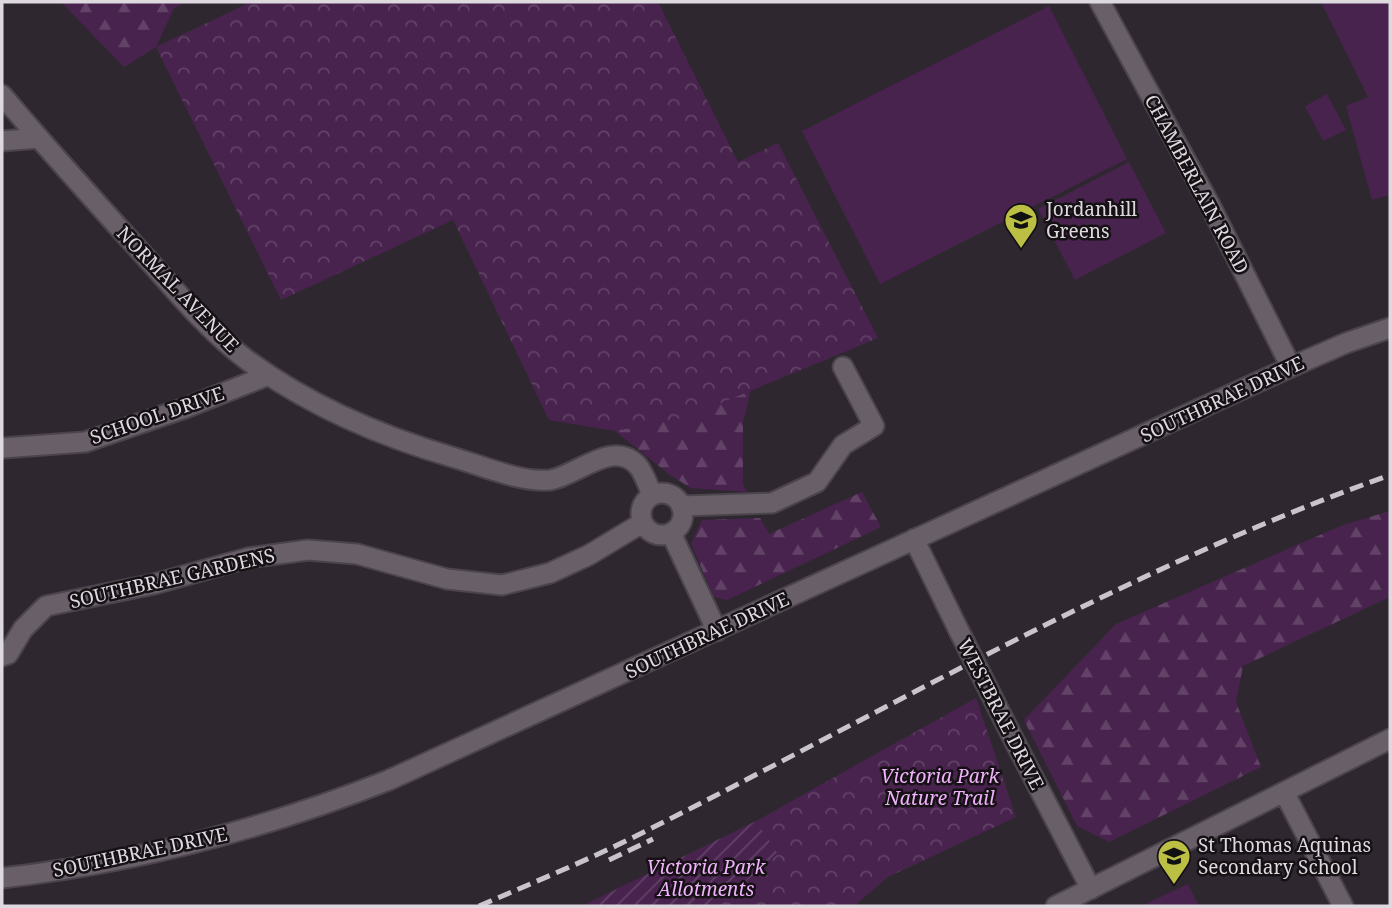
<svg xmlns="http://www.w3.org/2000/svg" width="1392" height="908" font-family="'Noto Serif',serif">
<defs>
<pattern id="forest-firs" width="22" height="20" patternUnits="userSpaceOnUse" patternTransform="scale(1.75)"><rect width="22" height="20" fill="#48234e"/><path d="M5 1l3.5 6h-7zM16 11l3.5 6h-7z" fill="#624267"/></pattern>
<pattern id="park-crowns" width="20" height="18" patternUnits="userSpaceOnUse" patternTransform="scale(1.75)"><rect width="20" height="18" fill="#48234e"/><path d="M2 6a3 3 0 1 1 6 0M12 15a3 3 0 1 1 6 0" fill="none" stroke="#624267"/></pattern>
<pattern id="garden-furrows" width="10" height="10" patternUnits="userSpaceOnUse" patternTransform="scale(1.75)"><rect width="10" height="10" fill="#48234e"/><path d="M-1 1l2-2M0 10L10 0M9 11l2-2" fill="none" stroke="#624267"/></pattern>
</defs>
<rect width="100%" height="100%" fill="#2f2730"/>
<path fill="#48234e" d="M1321 2H1390V195L1372 200 1346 106 1368 97Z
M1049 6 1127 159 880 284 802 131Z
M1327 94 1346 130 1323 141 1305 106Z
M1129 162 1166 233 1075 280 1038 209Z
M1188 884 1199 906H1141Z"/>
<path fill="url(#forest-firs)" d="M61 2H186L174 8 156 47 124 67Z
M751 390 743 422V484L747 492 691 488 670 475 615 431 687 417Z
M862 492 881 527 727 600 714 597 691 544 702 520 760 518 769 534Z
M1390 511V597L1243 666 1236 702 1261 767 1109 842 1077 826 1024 720 1116 624 1343 525Z"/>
<path fill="url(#park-crowns)" d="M251 2H658L738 162 778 143 878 338 687 417 615 431 549 420 453 220 281 300 156 47Z
M976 698 1016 817 888 877 854 906H717L777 854 756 821Z"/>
<path fill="url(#garden-furrows)" d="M756 821 778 854 717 906H582Z"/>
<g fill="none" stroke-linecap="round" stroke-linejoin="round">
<defs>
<path id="minor" d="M1100 2 1210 205 1291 367
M2 95C50 152 100 207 150 262 180 296 210 332 247 360 308 405 380 436 452 457 480 465 521 483 550 480 577 476 613 438 638 466 644 473 648 486 652 494
M2 141 39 138
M2 448 85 442 185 408 269 375
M641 514a21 21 0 1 1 42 0a21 21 0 1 1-42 0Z
M681 506 772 503 817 482 843 445 874 426 843 367
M671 533 717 631
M914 539 959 631
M2 656 8 654 23 629 46 606 154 584 248 558 308 550 357 554 447 579 502 585 550 573 589 555 642 523
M1017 746 1091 889
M1284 792 1343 906
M2 878C135 863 264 829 389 780L1291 367 1346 343 1390 328
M1056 906 1390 739"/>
</defs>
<use href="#minor" stroke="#4b444c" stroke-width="23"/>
<use href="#minor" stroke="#685f69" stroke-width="19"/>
<path stroke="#c9c4ca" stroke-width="5" stroke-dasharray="14 7" stroke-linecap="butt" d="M609 860 653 839
M479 906C532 883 586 861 638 835 886 711 1128 568 1390 475"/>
<defs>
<path id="minor-bridge" d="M959 631 1017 746"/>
</defs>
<use href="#minor-bridge" stroke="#4b444c" stroke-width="23" stroke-linecap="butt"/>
<use href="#minor-bridge" stroke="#685f69" stroke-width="19"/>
</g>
<defs>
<symbol id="school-pin" viewBox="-11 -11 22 30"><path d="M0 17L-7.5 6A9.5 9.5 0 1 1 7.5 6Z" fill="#bbc044" stroke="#151115"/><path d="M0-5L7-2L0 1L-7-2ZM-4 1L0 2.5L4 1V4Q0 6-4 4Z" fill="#111"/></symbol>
</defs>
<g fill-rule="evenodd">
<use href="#school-pin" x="1002" y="201" width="38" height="52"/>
<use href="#school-pin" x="1155" y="837" width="38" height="52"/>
</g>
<g text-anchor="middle" stroke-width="5" stroke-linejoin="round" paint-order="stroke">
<g font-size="19" fill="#ded9df" stroke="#151115">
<text transform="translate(1197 184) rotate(62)" y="7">CHAMBERLAIN ROAD</text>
<text transform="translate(178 289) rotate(46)" y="7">NORMAL AVENUE</text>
<text transform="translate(1222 399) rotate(-25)" y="7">SOUTHBRAE DRIVE</text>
<text transform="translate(157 415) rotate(-19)" y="7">SCHOOL DRIVE</text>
<text transform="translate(172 578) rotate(-13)" y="7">SOUTHBRAE GARDENS</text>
<text transform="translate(707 635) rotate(-25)" y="7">SOUTHBRAE DRIVE</text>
<text transform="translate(1001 714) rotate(63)" y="7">WESTBRAE DRIVE</text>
<text transform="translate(140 852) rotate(-12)" y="7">SOUTHBRAE DRIVE</text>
</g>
<g font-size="19" fill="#ded9df" stroke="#151115" text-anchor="start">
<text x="1046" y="216">Jordanhill<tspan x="1046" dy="22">Greens</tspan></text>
<text x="1198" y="852">St Thomas Aquinas<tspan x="1198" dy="22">Secondary School</tspan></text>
</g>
<g font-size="19" font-style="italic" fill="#f1b2fc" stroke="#151115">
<text x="940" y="783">Victoria Park<tspan x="940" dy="22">Nature Trail</tspan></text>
<text x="706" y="874">Victoria Park<tspan x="706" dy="22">Allotments</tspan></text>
</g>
</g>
<rect width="1392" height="908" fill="none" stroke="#ded9df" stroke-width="7"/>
</svg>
